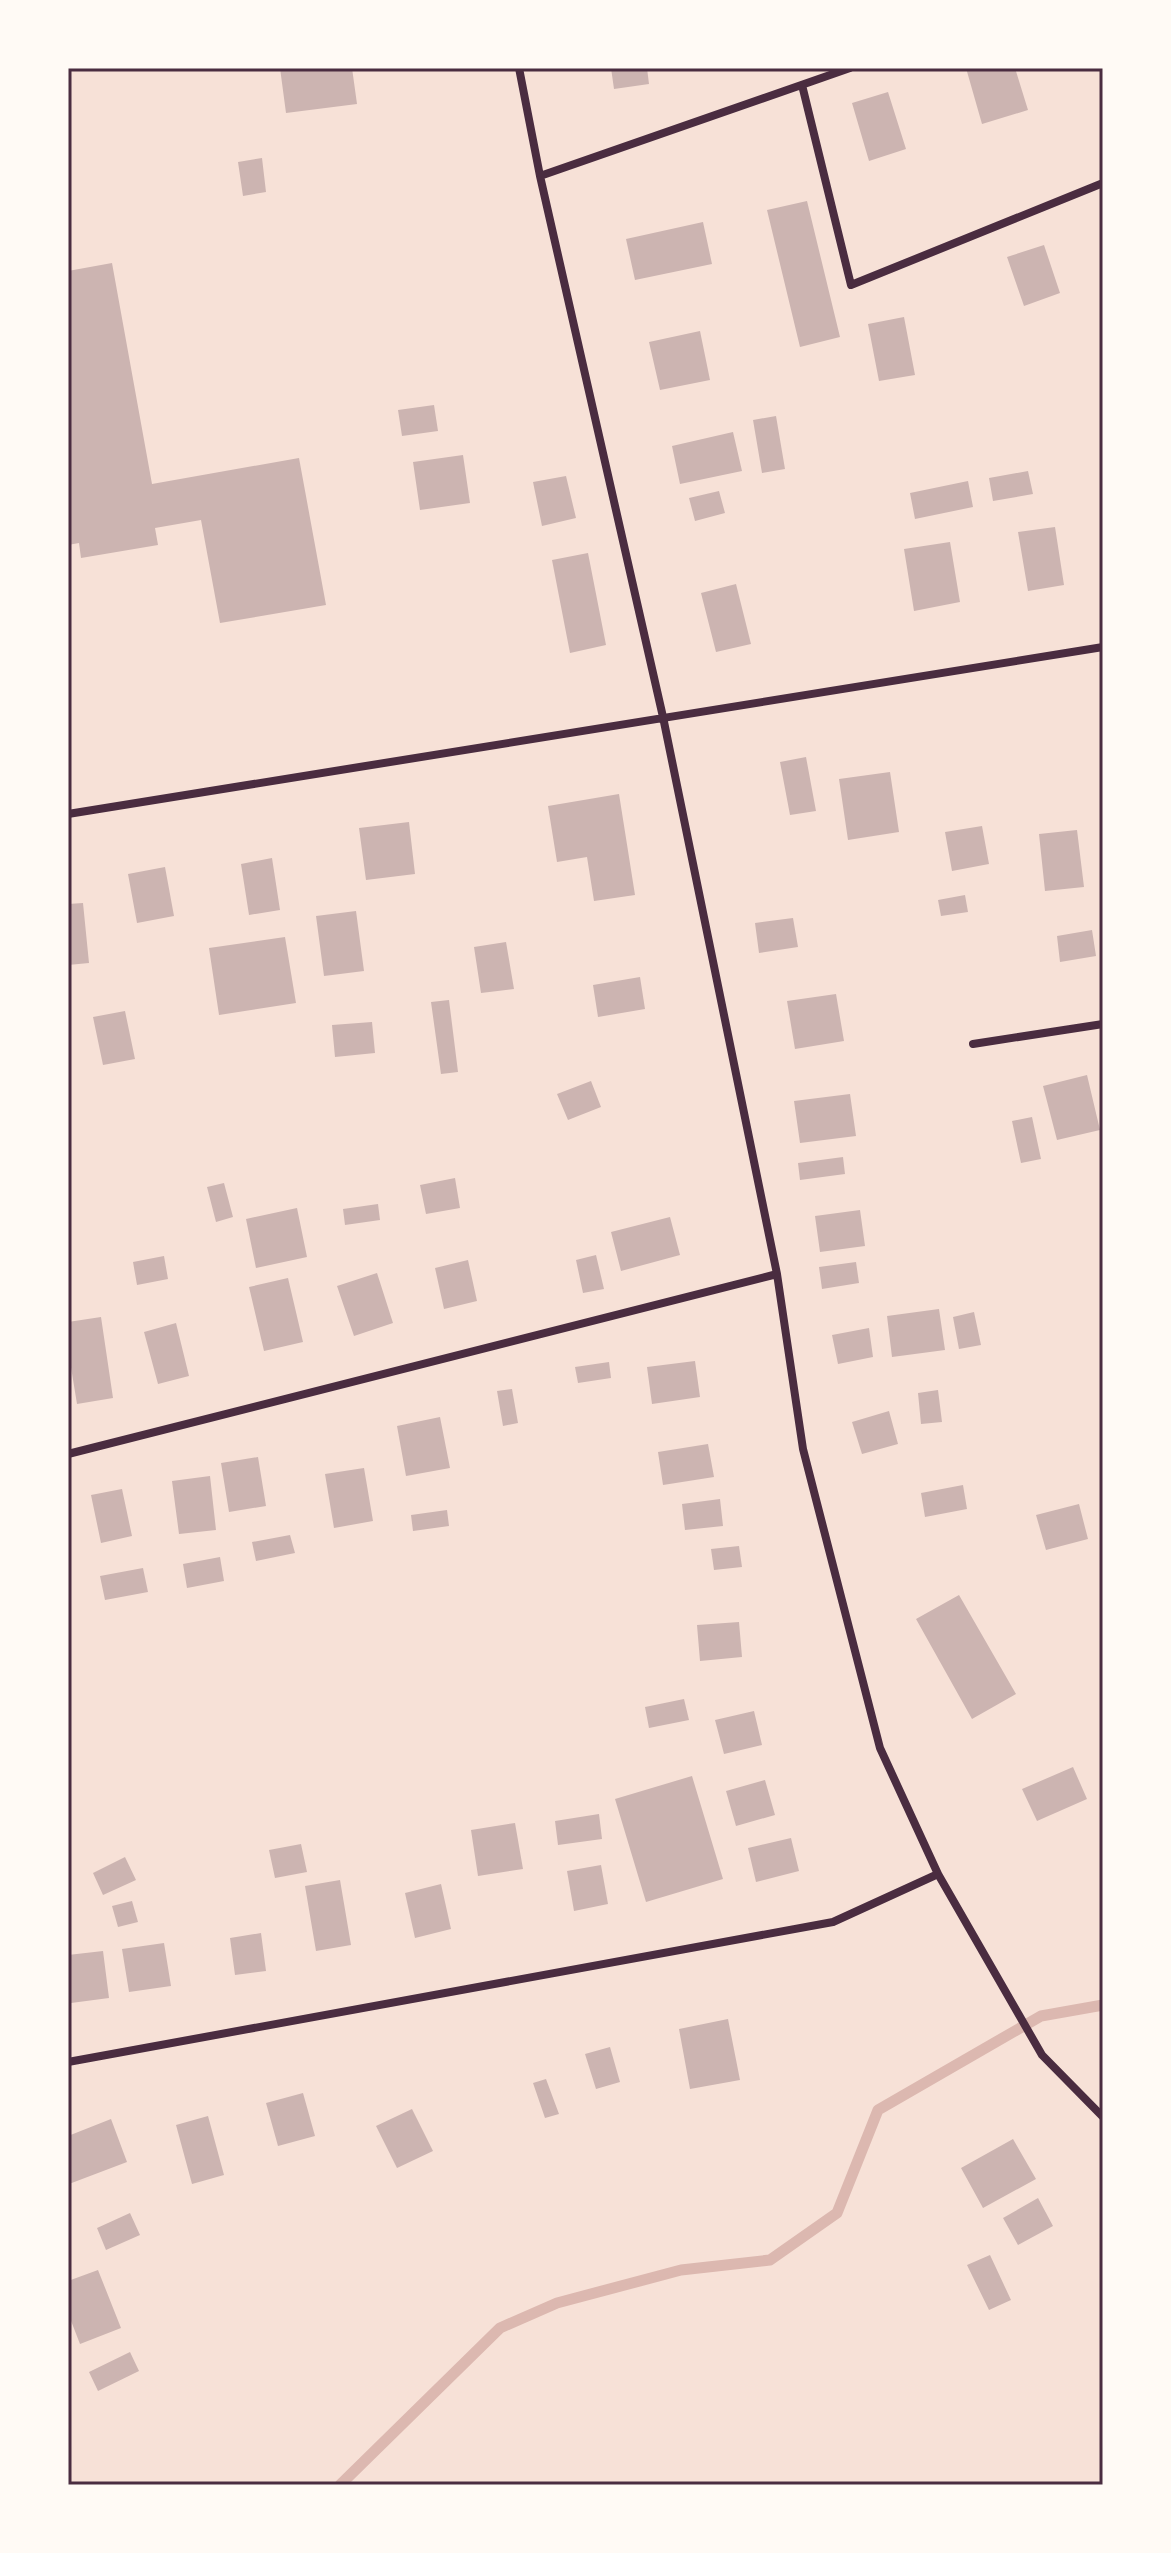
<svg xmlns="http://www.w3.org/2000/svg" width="1171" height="2553" font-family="'PT Serif',serif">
<rect width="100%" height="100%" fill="#f7e1d7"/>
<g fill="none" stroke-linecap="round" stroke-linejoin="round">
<path stroke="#dcb8b0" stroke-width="11" d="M340 2485 500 2328 557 2303 681 2270 770 2260 837 2213 878 2110 1041 2016 1103 2005"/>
</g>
<path fill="#ccb4b1" d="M280 68H352L357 104 286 113Z
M611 68H647L649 84 614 89Z
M966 68H1015L1028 110 982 124Z
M888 92 906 149 869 161 852 103Z
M262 158 266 192 243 196 238 162Z
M807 201 840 337 800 347 767 210Z
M703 222 712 264 635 280 626 239Z
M1044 245 1060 293 1024 306 1007 257Z
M112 263 152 484 299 458 326 605 220 623 201 520 155 528 158 545 81 558 79 543 68 545V271Z
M904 317 915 375 879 381 868 324Z
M700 331 710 380 660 390 649 342Z
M434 405 438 431 402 436 398 410Z
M776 416 785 469 762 473 753 420Z
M733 432 742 471 680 484 672 446Z
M463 455 470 503 420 510 413 462Z
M1028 471 1033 494 993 501 989 478Z
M566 476 576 518 542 526 533 482Z
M968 481 973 507 915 519 910 493Z
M719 491 725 513 695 521 689 498Z
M1055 527 1064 585 1028 591 1018 532Z
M950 542 960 602 914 611 904 549Z
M588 553 606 645 570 653 552 560Z
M736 584 751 644 716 652 701 593Z
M806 757 816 811 790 815 780 762Z
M890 772 899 832 848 840 839 779Z
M619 794 635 895 594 901 587 857 557 862 548 806Z
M409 822 415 874 366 880 359 828Z
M982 826 989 864 952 871 945 832Z
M1077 830 1084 887 1045 891 1039 834Z
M272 858 280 910 249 915 241 864Z
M165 867 174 916 137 923 128 874Z
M965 895 968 912 941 916 938 900Z
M83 903 89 963 68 965V904Z
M356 911 364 971 324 976 316 916Z
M793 918 798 947 759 953 755 923Z
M1092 930 1096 956 1060 962 1057 936Z
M285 937 296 1003 219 1015 209 948Z
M506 942 514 989 481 993 474 947Z
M640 977 645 1009 598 1017 593 985Z
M836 994 844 1041 795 1049 787 1001Z
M449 1000 458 1072 441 1074 431 1002Z
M125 1011 135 1059 103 1065 93 1017Z
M372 1022 375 1053 335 1057 332 1025Z
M1087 1075 1100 1130 1057 1140 1043 1086Z
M591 1081 601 1107 568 1120 557 1094Z
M850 1094 856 1136 800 1143 794 1101Z
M1032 1117 1041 1159 1021 1163 1012 1121Z
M843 1157 845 1174 800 1180 798 1163Z
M455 1178 460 1208 426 1214 420 1185Z
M224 1183 233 1217 216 1222 207 1187Z
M378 1204 380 1220 345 1225 343 1209Z
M297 1208 307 1257 256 1268 246 1219Z
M860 1210 865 1246 820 1252 815 1216Z
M670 1217 680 1255 621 1271 611 1232Z
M596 1255 604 1289 583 1293 576 1260Z
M164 1256 168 1279 137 1285 133 1262Z
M468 1260 477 1301 444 1309 435 1268Z
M856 1262 859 1283 822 1289 819 1267Z
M377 1273 393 1323 354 1336 337 1286Z
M288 1278 303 1342 264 1351 249 1287Z
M939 1309 945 1350 892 1357 887 1316Z
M974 1312 981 1345 959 1349 953 1317Z
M101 1317 113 1398 77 1404 68 1349V1322Z
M176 1323 189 1376 158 1384 144 1332Z
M869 1328 873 1357 838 1364 832 1335Z
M695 1361 700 1397 652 1404 647 1367Z
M609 1362 611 1378 578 1383 575 1367Z
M512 1389 518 1423 503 1426 497 1391Z
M938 1390 942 1422 921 1424 918 1393Z
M889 1411 898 1444 862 1454 852 1422Z
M440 1417 450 1468 406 1476 397 1426Z
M708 1444 714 1477 663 1485 658 1452Z
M258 1457 266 1506 229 1512 221 1463Z
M364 1468 373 1521 334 1528 325 1474Z
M210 1476 216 1530 179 1534 172 1481Z
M963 1485 967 1509 925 1517 921 1493Z
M122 1489 132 1536 101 1543 91 1495Z
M720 1499 723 1526 685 1530 682 1504Z
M1079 1504 1088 1539 1046 1550 1036 1515Z
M447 1510 449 1526 413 1531 411 1515Z
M290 1535 295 1553 256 1561 252 1542Z
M739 1546 742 1567 714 1570 711 1549Z
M220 1557 224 1581 187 1588 183 1564Z
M143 1568 148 1592 105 1600 100 1576Z
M959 1595 1016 1694 972 1719 916 1619Z
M739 1622 742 1657 700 1661 697 1625Z
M684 1699 689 1720 649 1728 645 1707Z
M754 1711 762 1745 724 1754 715 1720Z
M1073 1767 1087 1799 1037 1821 1022 1789Z
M692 1776 723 1879 646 1902 615 1799Z
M765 1780 775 1815 736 1826 726 1791Z
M599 1814 602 1839 558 1845 555 1821Z
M515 1823 523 1869 478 1876 471 1830Z
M791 1838 799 1871 756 1882 748 1848Z
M301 1844 307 1872 275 1878 269 1850Z
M125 1857 136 1880 103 1895 93 1873Z
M601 1865 608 1904 574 1911 567 1871Z
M340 1880 351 1945 316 1951 305 1886Z
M441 1884 451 1929 415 1938 405 1893Z
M132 1901 138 1922 118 1927 112 1906Z
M261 1933 266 1971 235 1975 230 1938Z
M164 1943 171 1986 129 1992 122 1949Z
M103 1951 109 1998 71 2003 68 1955Z
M728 2019 740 2080 690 2089 679 2029Z
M610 2047 620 2082 596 2089 585 2054Z
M546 2079 559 2114 545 2118 533 2083Z
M303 2093 315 2136 278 2146 266 2103Z
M412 2109 433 2151 397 2168 376 2126Z
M208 2116 224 2175 192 2184 176 2125Z
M111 2119 127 2162 69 2184 68 2136Z
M1013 2139 1036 2179 983 2208 961 2168Z
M1038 2198 1053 2226 1018 2245 1003 2218Z
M130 2213 140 2235 106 2250 97 2228Z
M990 2255 1011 2300 989 2310 967 2265Z
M98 2270 121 2328 80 2344 68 2313V2281Z
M130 2352 139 2371 98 2391 89 2372Z"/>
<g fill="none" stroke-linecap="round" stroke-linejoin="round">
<path stroke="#4a2c40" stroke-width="8" d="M519 68 540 176 663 717 777 1274 803 1449 880 1748 938 1874 1042 2055 1103 2117
M802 85 851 285 1103 183
M540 176 850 68
M68 814 1103 647
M973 1044 1103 1024
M68 1454 777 1274
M68 2062 833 1922 938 1874"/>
</g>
<rect width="1171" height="2553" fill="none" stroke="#fffaf5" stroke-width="140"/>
<rect x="70" y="70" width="1031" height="2413" fill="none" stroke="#4a2c40" stroke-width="3"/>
</svg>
